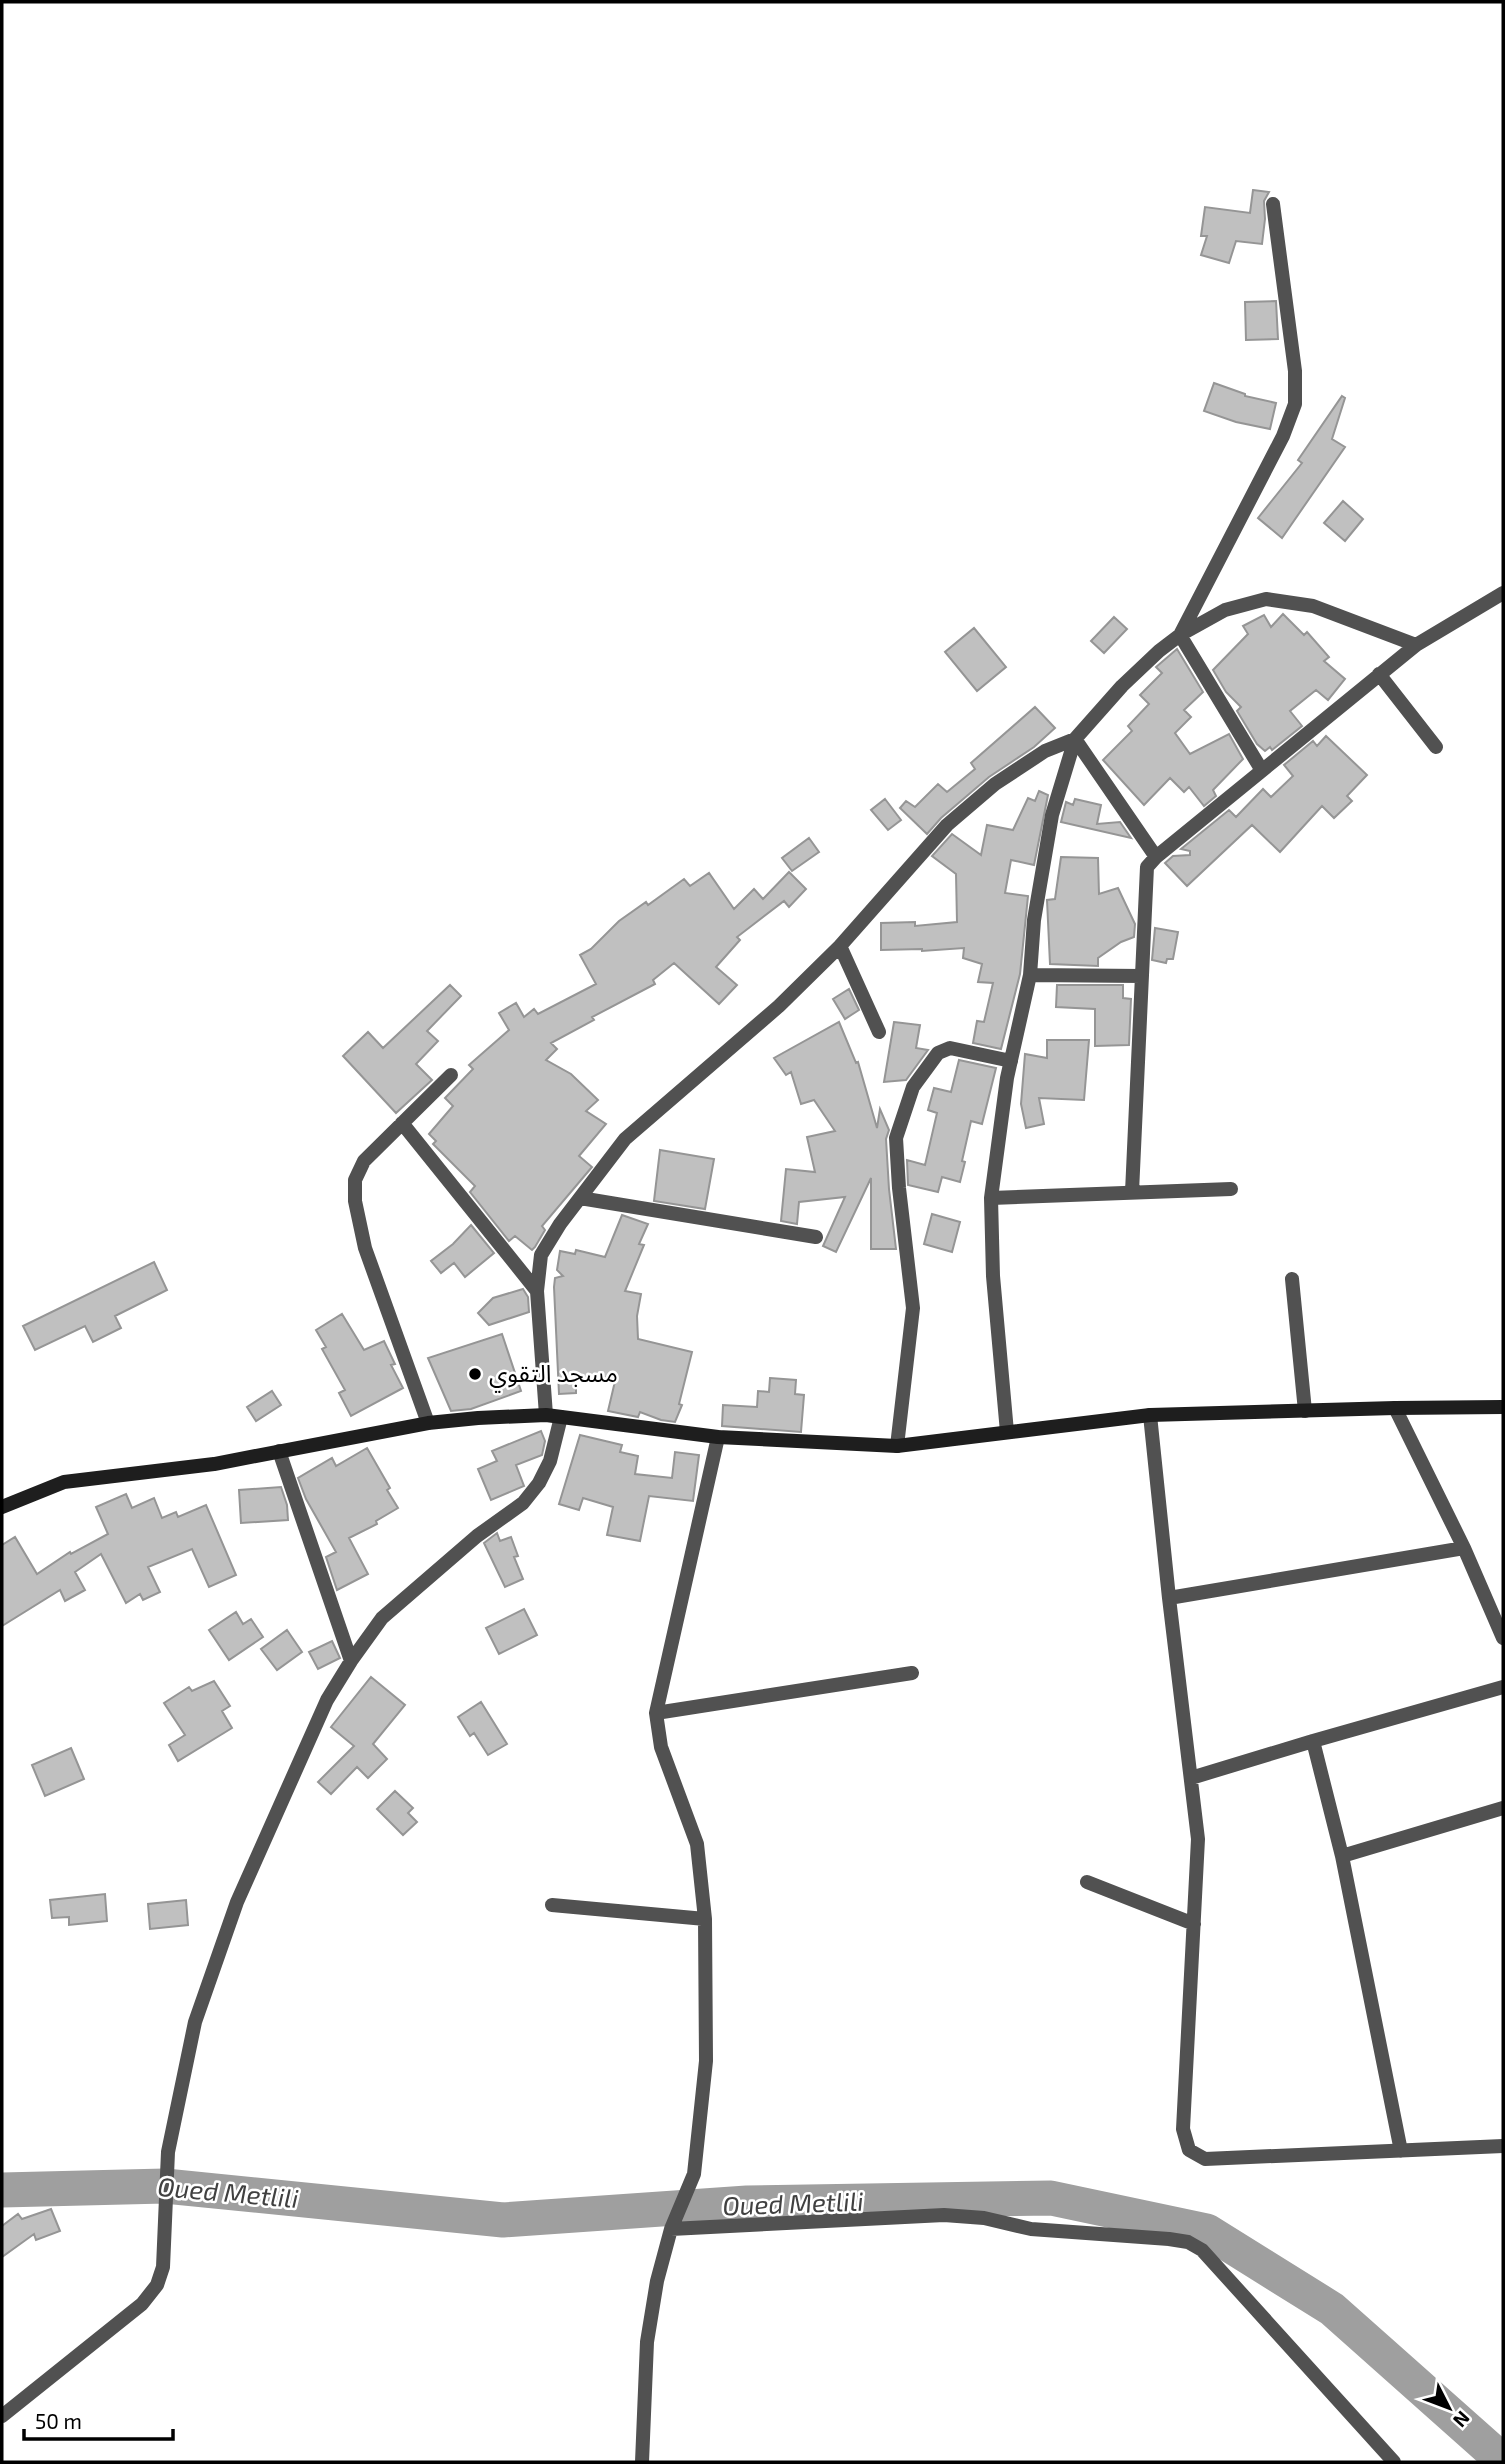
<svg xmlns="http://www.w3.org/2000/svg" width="1505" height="2464" font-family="'Exo 2','Noto Sans Arabic',sans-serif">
<rect width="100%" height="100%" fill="#fff"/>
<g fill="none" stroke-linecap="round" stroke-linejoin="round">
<path stroke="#9f9f9f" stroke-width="35" d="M2 2190 165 2186 503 2220 747 2203 1051 2198 1207 2231 1332 2309 1503 2461"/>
</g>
<path fill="#c0c0c0" stroke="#959595" stroke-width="2" d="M1253 190 1269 192 1264 201 1265 219 1262 244 1236 241 1229 263 1201 255 1207 236H1201L1205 207 1250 213Z
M1276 301 1278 339 1246 340 1245 302Z
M1214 383 1245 394V396L1276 403 1270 429 1236 422 1204 411Z
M1342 396 1345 398 1332 439 1345 447 1282 538 1258 518 1302 463 1298 460Z
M1343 501 1363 519 1345 541 1324 523Z
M1283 614 1304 635 1307 632 1329 657 1324 661 1345 679 1328 700 1316 690 1290 711 1302 726 1272 750 1270 747 1265 751 1257 744 1237 711 1241 707 1226 692 1213 670 1248 634 1243 626 1264 615 1271 627Z
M1114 617 1127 629 1104 653 1091 641Z
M974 628 1006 667 977 691 945 652Z
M1177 649 1203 692 1184 710 1191 717 1175 733 1190 754 1229 734 1243 759 1213 790 1216 796 1204 806 1189 787 1184 792 1170 778 1144 805 1103 760 1132 731 1128 726 1149 704 1140 695 1162 673 1156 667Z
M1035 707 1055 728 1034 747 989 777 941 818 927 834 900 808 906 801 915 807 938 784 947 792 975 769 971 763Z
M1326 736 1367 775 1347 796 1352 801 1334 818 1322 806 1280 852 1252 825 1187 886 1165 863 1173 856 1190 855V851L1181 849 1229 810 1236 817 1263 789 1271 797 1293 776 1284 765 1313 741 1317 746Z
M1039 791 1048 795 1034 865 1011 860 1005 893 1028 896 1020 974 1001 1049 973 1043 977 1021 984 1022 993 983 978 982 982 964 963 958 964 948 922 951V949L881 950V923L915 922V926L957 922 956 874 932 856 952 834 981 855 987 825 1013 830 1028 798 1035 801Z
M885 799 901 820 888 830 871 810Z
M1075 799 1101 805 1097 824 1120 822 1131 838 1061 822 1066 802 1073 805Z
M809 838 819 852 792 871 782 858Z
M1061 857 1098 858 1099 894 1118 888 1135 924 1134 937 1121 942 1098 958V966L1050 964 1047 900 1055 899Z
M789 872 806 889 789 907 784 901 737 937 740 940 716 967 737 985 719 1004 674 963 653 980 655 984 592 1017 594 1020 551 1043 557 1049 546 1060 571 1074 598 1100 586 1111 606 1124 579 1156 592 1167 542 1226 545 1230 535 1247 532 1250 515 1236 509 1241 470 1192 475 1186 433 1144 436 1141 429 1134 453 1106 445 1098 473 1069 469 1065 509 1030 499 1013 516 1003 524 1017 534 1009 538 1014 596 984 580 955 591 949 619 921 646 902 648 905 684 879 690 886 709 873 734 909 754 889 763 899Z
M1155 928 1178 932 1173 959H1167L1166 963 1152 960Z
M450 985 461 996 427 1031 438 1041 416 1064 432 1080 396 1113 343 1056 368 1032 383 1048Z
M1057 985H1123V998L1131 999 1129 1045 1095 1046V1009L1056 1007Z
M849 989 859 1010 845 1019 833 999Z
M839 1022 856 1063 858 1062 877 1128 880 1109 889 1130 886 1139 889 1189 896 1249H871V1178L836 1252 823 1246 845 1197 799 1202 797 1224 781 1221 786 1169 815 1172 807 1137 835 1131 814 1100 801 1104 791 1072 786 1075 774 1058Z
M894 1022 920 1025 916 1048 928 1050 906 1080 884 1082Z
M1047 1040H1089L1084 1100 1039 1098 1044 1124 1026 1128 1021 1104 1025 1054 1047 1058Z
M959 1060 996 1068 982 1124 971 1121 962 1161 965 1162 960 1182 942 1177 938 1192 908 1185 907 1160 925 1165 937 1113 928 1110 934 1088 951 1092Z
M660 1150 714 1159 705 1209 654 1201Z
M932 1214 960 1222 952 1252 924 1244Z
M622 1215 648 1224 639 1244 644 1245 625 1291 641 1294 637 1316 638 1339 692 1352 679 1404 682 1405 675 1422 661 1420 640 1412 638 1417 608 1411 616 1377 576 1379V1393L559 1394 554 1287 555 1278 563 1276 557 1270 560 1251 575 1254 576 1250 605 1257Z
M471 1225 494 1253 465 1277 454 1263 441 1273 431 1261 453 1244Z
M154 1262 167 1290 115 1316 121 1328 93 1342 85 1326 35 1350 23 1326Z
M523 1289 528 1297 529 1312 489 1325 478 1313 493 1298Z
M342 1314 364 1350 384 1341 395 1364 391 1365 403 1388 351 1416 339 1393 345 1390 322 1349 326 1347 316 1330Z
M502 1334 521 1391 471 1409 451 1411 428 1358Z
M770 1378 796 1380 795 1394 804 1395 801 1432 722 1426 723 1405 757 1407 758 1391 769 1392Z
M272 1391 281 1405 256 1421 247 1407Z
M541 1431 545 1441 542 1455 516 1465 524 1486 491 1500 478 1469 497 1461 492 1451Z
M580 1435 622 1445 620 1452 638 1456 635 1474 672 1478 675 1452 699 1455 693 1501 649 1496 640 1541 607 1535 613 1507 583 1498 579 1510 559 1504Z
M367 1448 390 1488 387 1490 398 1508 376 1521 377 1524 349 1538 368 1574 337 1590 326 1557 336 1552 306 1499 298 1478 332 1458 336 1466Z
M281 1487 287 1505 288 1520 241 1523 239 1490Z
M126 1494 132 1508 154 1498 162 1518 176 1512 178 1517 206 1505 236 1575 209 1587 192 1549 148 1567 160 1592 143 1600 140 1594 126 1603 101 1554 75 1572 85 1590 65 1601 60 1590 2 1626V1545L15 1537 37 1574 70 1552 71 1554 108 1534 96 1507Z
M497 1533 500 1541 511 1537 518 1556 514 1557 523 1579 505 1587 484 1543Z
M524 1609 537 1635 499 1654 486 1628Z
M236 1612 243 1624 251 1619 263 1637 229 1660 209 1630Z
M287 1630 302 1652 277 1670 261 1649Z
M332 1641 340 1658 318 1669 309 1652Z
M371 1677 405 1705 373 1744 387 1759 368 1778 357 1767 331 1794 318 1782 354 1746 331 1727Z
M214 1681 230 1706 222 1711 232 1728 178 1761 169 1745 185 1735 164 1703 189 1687 192 1691Z
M481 1702 507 1744 488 1755 474 1733 470 1736 458 1717Z
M71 1748 84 1779 45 1796 32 1765Z
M395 1791 413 1808 408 1813 417 1822 403 1835 377 1809Z
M105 1894 107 1921 69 1925V1917L52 1918 50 1900Z
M186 1900 188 1925 150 1929 148 1904Z
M51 2209 60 2231 36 2240 34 2234 2 2257V2226L18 2214 22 2219Z"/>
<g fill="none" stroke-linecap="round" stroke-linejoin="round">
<path stroke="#515151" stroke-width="14" d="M1379 674 1436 747
M1261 769 1180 635 1283 436 1295 404V371L1273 204
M840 946 879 1032
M1030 975 1142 976
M402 1123 537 1291
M1132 1192 1147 867 1156 857 1416 645 1503 593
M580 1198 816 1237
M991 1198 1231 1189
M1292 1279 1305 1411
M1395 1408 1464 1548 1503 1638
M546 1415 537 1291 541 1255 560 1224 625 1139 779 1006 840 946 947 825 995 784 1045 751 1075 739 1156 857
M1150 1415 1169 1598
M428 1423 365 1248 355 1201V1180L364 1161 451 1075
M1007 1432 993 1276 991 1198 1007 1078 1030 975 1034 920 1052 815 1075 739 1122 686 1159 651 1180 635 1225 610 1266 599 1313 606 1416 645
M897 1446 913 1308 899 1188 896 1138 913 1087 938 1053 950 1048 1011 1061
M279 1451 351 1661
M1464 1548 1169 1598 1198 1839 1183 2129 1189 2150 1205 2159 1503 2146
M656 1713 912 1673
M1191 1778 1313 1741
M1342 1856 1503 1808
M1087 1882 1194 1924
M552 1905 705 1919
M1401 2151 1342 1856 1313 1741 1503 1687
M671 2229 944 2215 984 2218 1031 2229 1169 2239 1188 2242 1202 2250 1394 2462
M2 2416 142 2304 157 2285 163 2267 168 2152 195 2022 237 1902 327 1700 351 1661 382 1618 477 1536 523 1503 539 1483 550 1461 561 1417
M642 2462 647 2342 657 2281 671 2229 694 2174 706 2061 705 1919 697 1844 661 1747 656 1713 718 1437"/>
<path stroke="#1e1e1e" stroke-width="14" d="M2 1507 64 1482 214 1464 428 1423 478 1418 546 1415 718 1437 897 1446 1150 1415 1395 1408 1503 1407"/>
</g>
<circle fill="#000" stroke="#fff" stroke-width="2.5" cx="475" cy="1374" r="7"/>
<g text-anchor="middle" stroke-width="5" stroke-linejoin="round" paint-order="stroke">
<g font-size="24" fill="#000" stroke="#fff" text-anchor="start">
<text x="489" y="1382">مسجد التقوي</text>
</g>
<g font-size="26" font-style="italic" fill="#404040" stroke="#fff">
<text transform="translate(228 2193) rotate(5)" y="9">Oued Metlili</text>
<text transform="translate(793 2204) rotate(-2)" y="9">Oued Metlili</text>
</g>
</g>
<rect width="1505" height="2464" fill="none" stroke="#000000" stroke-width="7"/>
<g transform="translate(1449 2408) rotate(132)" stroke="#ffffff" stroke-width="5" paint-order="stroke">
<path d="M0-5L12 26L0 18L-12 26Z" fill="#000000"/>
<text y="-10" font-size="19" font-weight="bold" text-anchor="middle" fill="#000000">N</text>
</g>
<path d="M24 2429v10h149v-10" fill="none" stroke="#000000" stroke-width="3.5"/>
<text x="35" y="2429" font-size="21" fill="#000000" stroke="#ffffff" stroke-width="5" paint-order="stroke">50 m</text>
</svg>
